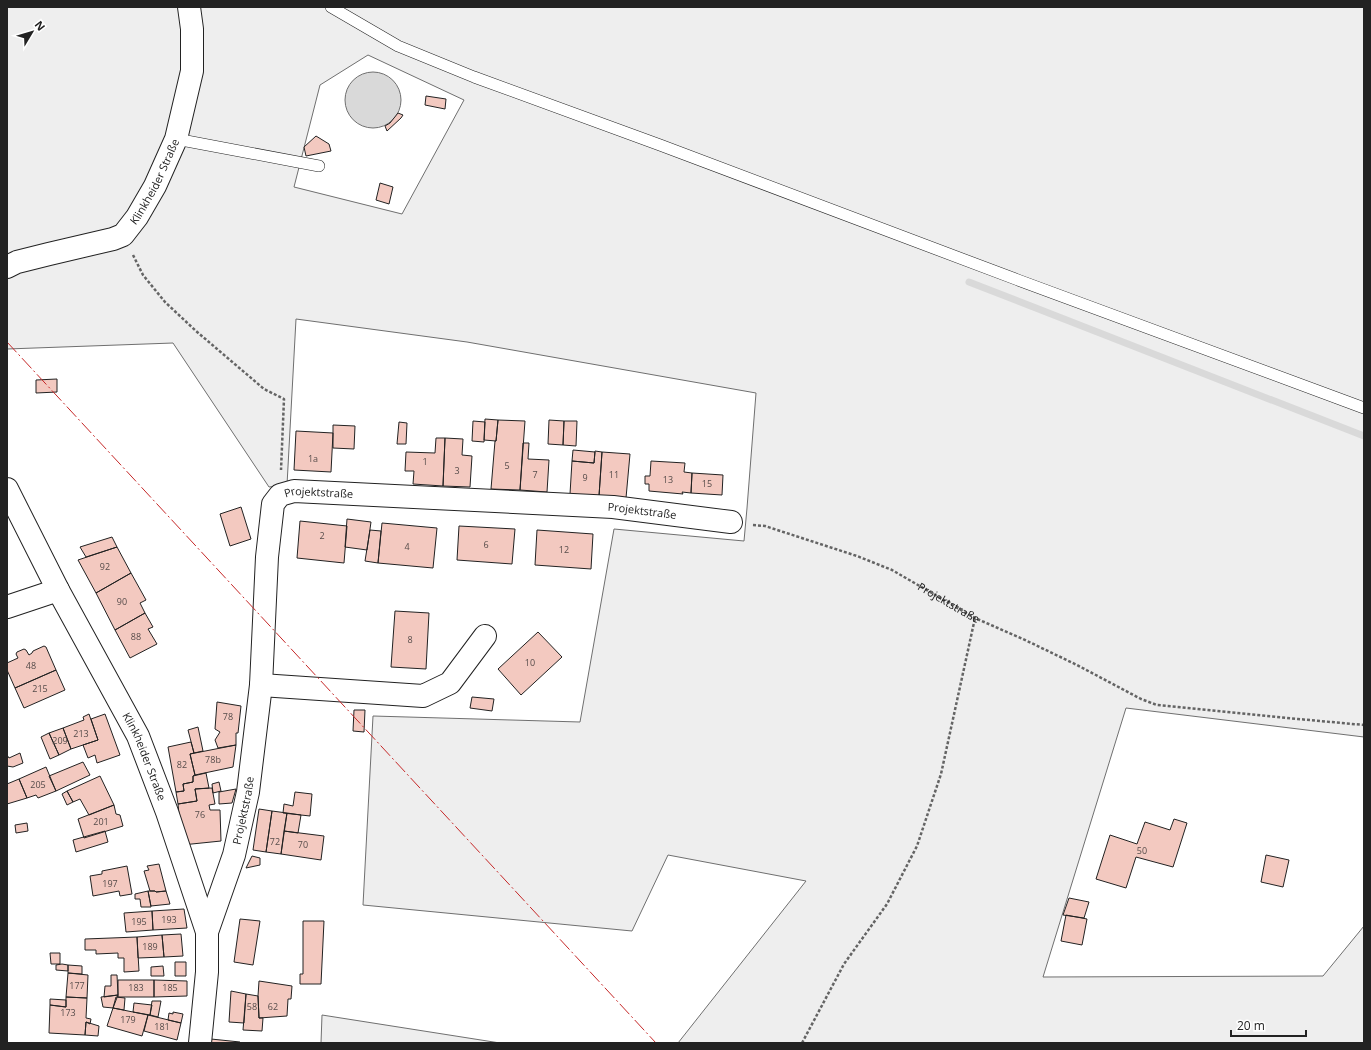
<svg xmlns="http://www.w3.org/2000/svg" width="1371" height="1050" font-family="'Open Sans',sans-serif">
<rect width="100%" height="100%" fill="#fff"/>
<path fill="#eee" stroke="#6f6f6f" fill-rule="evenodd" d="M7 7H1364V737L1126 708 1043 977 1323 976 1364 926V1043H678L806 881 668 855 632 931 363 905 373 716 580 722 614 529 744 541 747 508 756 393 467 342 296 319 287 485 269 487 173 343 7 349V280L11 275 7 267ZM368 55 464 100 402 214 294 187 320 85Z
M322 1015 500 1043H321Z"/>
<path fill="#d9d9d9" stroke="#6f6f6f" d="M345 100a28 28 0 1 1 56 0a28 28 0 1 1-56 0Z"/>
<g fill="none" stroke-linecap="round" stroke-linejoin="round">
<path stroke="#d9d9d9" stroke-width="7" d="M969 282 1364 436"/>
</g>
<path fill="#f3c9c0" stroke="#222" d="M426 96 446 99 445 109 425 105Z
M398 113 403 115 401 118 387 131 385 126 390 123Z
M316 136 329 144 331 151 306 156 304 147Z
M380 183 393 187 389 204 376 200Z
M57 379V392L36 393V380Z
M485 419 498 420 496 441 484 440Z
M498 420 525 421 520 490 491 489 495 441H496Z
M549 420 564 421 563 445 548 444Z
M473 421 485 422 484 442 472 441Z
M564 421H577L576 446 563 445Z
M399 422 407 423 406 444H397Z
M333 425 355 426 354 449 333 448Z
M296 431 333 433 331 472 294 470Z
M436 438H445L443 486 413 484 414 471H405L406 452 435 453Z
M445 438 463 439 462 455 472 456 470 487 443 486Z
M523 443H529L528 459 549 460 547 492 520 490Z
M573 450 595 452 594 463 572 461Z
M595 451 602 452 599 496 570 494 572 461 594 463Z
M602 452 630 454 626 498 599 496Z
M651 461 685 463 684 472 692 473 691 493 682 492 683 494 649 491V484H645V476H650Z
M692 473 723 475 722 495 691 493Z
M241 507 251 539 230 546 220 514Z
M347 519 371 522 367 550 345 547Z
M300 521 347 526 344 563 297 558Z
M382 523 437 528 433 568 378 563Z
M459 526 515 529 512 564 457 560Z
M370 530 381 531 378 563 365 561Z
M537 530 593 534 591 569 535 565Z
M112 537 117 547 86 557 80 547Z
M117 547 131 573 96 593 78 560Z
M131 573 146 600 140 603 145 613 115 630 96 593Z
M395 611 429 613 426 669 391 667Z
M145 613 153 627 148 629 157 644 130 658 115 630Z
M538 632 562 657 521 695 498 669Z
M44 646 46 647 56 670 15 688 7 670V663L18 658 16 654 17 652 24 649 26 650 29 655 32 653 33 651Z
M56 670 65 690 24 708 15 688Z
M472 697 494 699 492 711 470 708Z
M217 702 241 706 238 733H236V745L218 748 215 740 220 732 215 729Z
M354 710H365L364 732 353 731Z
M89 714 98 740 71 749 63 728 84 720 83 717Z
M105 714 120 755 97 763 95 755 88 758 83 745 98 740 91 719Z
M198 727 203 751 194 753 188 730Z
M63 728 71 749 59 755 49 733Z
M49 733 59 755 50 759 41 737Z
M191 742 194 753 190 754 195 775 193 776V782L183 784 184 791 176 792 168 747Z
M236 745 233 767 195 775 190 754Z
M20 753 23 763 13 767 7 766V755L9 758Z
M83 762 90 775 56 791 49 776Z
M46 767 56 791 38 798 36 795 27 798 19 779Z
M206 773 209 788 195 789 197 801 178 804 176 792 184 791 183 784 193 782V776Z
M100 776 114 805 89 815 80 799 73 802 67 791Z
M19 779 27 798 7 804V784Z
M219 782 221 791 213 793 212 784Z
M212 788 215 804 209 805 210 810H220L221 841 182 845 178 804 197 801 195 789Z
M236 789 232 803 219 804V792Z
M67 791 73 802 67 805 62 794Z
M295 792 312 794 310 816 283 813 284 804 293 806Z
M114 805 116 814 120 815 123 826 84 838 78 819Z
M259 809 272 811 266 852 253 850Z
M272 811 287 813 281 854 266 852Z
M287 813 301 815 298 833 284 831Z
M1174 819 1187 823 1173 867 1136 857 1126 888 1096 879 1110 835 1137 844 1145 822 1170 830Z
M27 823 28 831 16 833 15 825Z
M105 831 108 842 76 852 73 840Z
M284 831 324 836 321 860 281 854Z
M1266 855 1289 860 1283 887 1261 882Z
M252 856 260 858V865L246 868Z
M159 864 166 891 156 892 155 891H150L144 871 149 870 147 866Z
M127 866 132 894 120 896 119 891 93 896 90 876 102 874V871Z
M148 891H155L156 892 166 891 170 904 151 906Z
M148 891 151 907H141L140 899H135V894Z
M1069 898 1089 902 1084 918 1063 915Z
M184 909 187 928 153 930 152 911Z
M152 911 153 930 126 932 124 913Z
M1066 915 1087 919 1082 945 1061 941Z
M240 919 260 921 253 965 234 962Z
M303 921H324L321 984H300V974H303Z
M181 934 183 956 164 957 162 935Z
M162 935 164 957 138 958 137 937Z
M137 937 139 971 124 972V958H118V953L96 954V950H85V939Z
M50 953H60V964H51Z
M175 962H186V976H175Z
M62 964 68 965V971L56 970V965Z
M68 965 82 966V974L68 973Z
M163 966 164 976H151V967Z
M68 973 88 975 87 998 66 997Z
M111 975H117L118 995 104 997 105 986H111Z
M118 980H154V997H118Z
M154 980 187 981V996L154 997Z
M259 981 292 986 291 999H288L287 1016 259 1018 258 996Z
M231 991 246 994 244 1023 229 1022Z
M246 994 258 996 259 1018H263L262 1031 243 1030Z
M118 995 113 1008 103 1007 101 997Z
M66 997 87 998 86 1018 91 1019 90 1024 86 1022 85 1035 49 1033 50 1005 66 1007Z
M116 997 125 998 124 1010 113 1008Z
M50 999 66 1000V1007L50 1005Z
M152 1001H161L158 1017 150 1015Z
M134 1003 152 1005 150 1015 133 1012Z
M113 1008 148 1015 142 1036 107 1026Z
M173 1012 183 1014 181 1023 168 1020 169 1013 173 1014Z
M148 1015 181 1023 177 1040 144 1031Z
M86 1022 99 1026 98 1036 85 1035Z
M211 1039 240 1042V1043H211Z"/>
<g fill="none" stroke-linecap="round" stroke-linejoin="round">
<defs>
<path id="service" d="M331 7 398 46 474 77 660 145 1018 280 1364 408
M176 139 319 166"/>
<g id="minor">
<path id="s2" d="M7 267 17 262 49 254 113 239 123 235 137 217 155 186 176 139 192 71V29L189 7"/>
<path id="s3" d="M7 489 58 590 138 736 167 812 207 932V972L200 1043"/>
<path d="M7 607 58 590"/>
<path d="M261 685 423 696 450 683 485 636"/>
<path id="s4" d="M207 932 234 855 248 792 261 685 267 557 273 504 280 495 294 491 613 507 731 522"/>
</g>
</defs>
<use href="#service" stroke="#222" stroke-width="12"/>
<use href="#minor" stroke="#222" stroke-width="24"/>
<g stroke="#646464" stroke-width="2.5" stroke-dasharray="3 2" stroke-linecap="butt">
<path d="M133 255 143 275 165 302 196 331 264 389 284 399 281 470"/>
<path id="s1" d="M753 525 765 526 857 556 892 570 975 618 1023 639 1077 665 1141 699 1157 705 1298 719 1364 725"/>
<path d="M802 1043 844 964 887 904 917 846 941 774 975 618"/>
</g>
<use href="#service" stroke="#fff" stroke-width="11"/>
<use href="#minor" stroke="#fff" stroke-width="22"/>
<path stroke="#c62828" stroke-width="1" stroke-dasharray="14 3 2 3" stroke-linecap="butt" d="M7 342 656 1043"/>
</g>
<g text-anchor="middle" stroke-width="3" stroke-linejoin="round" paint-order="stroke">
<g font-size="9" fill="#564c4a">
<text x="313" y="462">1a</text>
<text x="425" y="465">1</text>
<text x="507" y="469">5</text>
<text x="457" y="474">3</text>
<text x="535" y="478">7</text>
<text x="614" y="478">11</text>
<text x="585" y="481">9</text>
<text x="668" y="483">13</text>
<text x="707" y="487">15</text>
<text x="322" y="539">2</text>
<text x="486" y="548">6</text>
<text x="407" y="550">4</text>
<text x="564" y="553">12</text>
<text x="105" y="570">92</text>
<text x="122" y="605">90</text>
<text x="136" y="640">88</text>
<text x="410" y="643">8</text>
<text x="530" y="666">10</text>
<text x="31" y="669">48</text>
<text x="40" y="692">215</text>
<text x="228" y="720">78</text>
<text x="81" y="737">213</text>
<text x="60" y="744">209</text>
<text x="213" y="763">78b</text>
<text x="182" y="768">82</text>
<text x="38" y="788">205</text>
<text x="200" y="818">76</text>
<text x="101" y="825">201</text>
<text x="275" y="845">72</text>
<text x="303" y="848">70</text>
<text x="1142" y="854">50</text>
<text x="110" y="887">197</text>
<text x="169" y="923">193</text>
<text x="139" y="925">195</text>
<text x="150" y="950">189</text>
<text x="77" y="989">177</text>
<text x="136" y="991">183</text>
<text x="170" y="991">185</text>
<text x="252" y="1010">58</text>
<text x="273" y="1010">62</text>
<text x="68" y="1016">173</text>
<text x="128" y="1023">179</text>
<text x="162" y="1030">181</text>
</g>
<g font-size="11" fill="#222" stroke="#fff">
<text dy="4" stroke="none"><textPath href="#s2" startOffset="183">Klinkheider Straße</textPath></text>
<text dy="4" stroke="none"><textPath href="#s4" startOffset="486">Projektstraße</textPath></text>
<text dy="4" stroke="none"><textPath href="#s4" startOffset="810">Projektstraße</textPath></text>
<text dy="4" stroke="none"><textPath href="#s1" startOffset="212">Projektstraße</textPath></text>
<text dy="4" stroke="none"><textPath href="#s3" startOffset="301">Klinkheider Straße</textPath></text>
<text dy="4" stroke="none"><textPath href="#s4" startOffset="127">Projektstraße</textPath></text>
</g>
</g>
<rect width="1371" height="1050" fill="none" stroke="#222222" stroke-width="16"/>
<g transform="translate(32 32) rotate(52)" stroke="#ffffff" stroke-width="3" paint-order="stroke">
<path d="M0-3L7 15L0 10L-7 15Z" fill="#222222"/>
<text y="-6" font-size="11" font-weight="bold" text-anchor="middle" fill="#222222">N</text>
</g>
<path d="M1231 1030v6h75v-6" fill="none" stroke="#222222" stroke-width="2"/>
<text x="1237" y="1030" font-size="12" fill="#222222" stroke="#ffffff" stroke-width="3" paint-order="stroke">20 m</text>
</svg>
